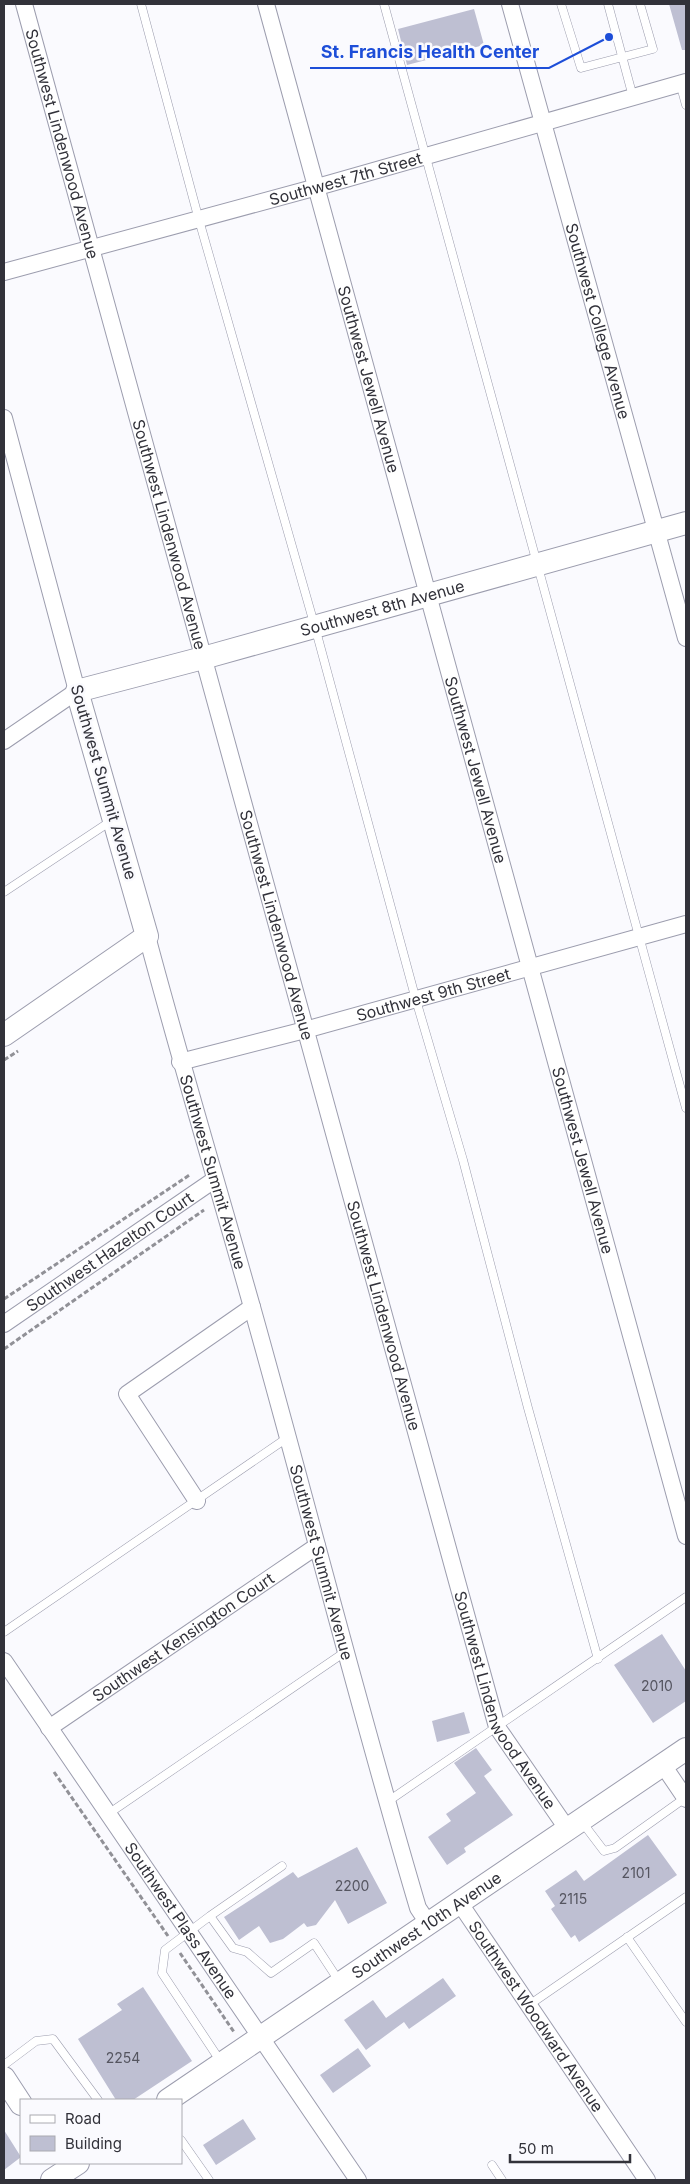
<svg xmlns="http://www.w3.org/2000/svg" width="690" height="2184" font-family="Inter,sans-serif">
<rect width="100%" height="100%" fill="#fafafe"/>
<path fill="#bebfd2" d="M669 4H686V50H682Z
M474 9 484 45 407 65 398 29Z
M662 1634 686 1671V1701L653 1723 614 1665Z
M464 1712 470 1733 437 1742 432 1721Z
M476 1748 492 1770 484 1776 513 1815 464 1848 466 1852 447 1865 428 1837 451 1821 446 1814 476 1793 454 1763Z
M648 1835 677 1875 579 1942 575 1935 571 1938 551 1909 555 1906 545 1891 576 1870 584 1881Z
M357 1847 387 1903 348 1924 335 1900 316 1925 307 1927 304 1923 283 1939 270 1943 259 1926 239 1940 224 1917 293 1872 298 1878Z
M443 1978 456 1996 409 2029 404 2022 366 2050 344 2020 373 2000 386 2018Z
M143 1987 192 2061 133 2100H116L78 2039 122 2010 117 2004Z
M358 2048 371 2066 333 2093 320 2075Z
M243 2119 256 2139 216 2165 203 2145Z
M4 2130 21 2157 4 2170Z"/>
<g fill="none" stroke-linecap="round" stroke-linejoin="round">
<defs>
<path id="lane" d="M141 4 199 220 315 627 416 1000 463 1160 528 1408 598 1659
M384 4 686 1108
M561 4 581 68 653 49 640 4
M608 4 633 97
M680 83 686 105
M4 892 111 821
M4 1632 287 1438
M387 1802 686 1597
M108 1814 345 1652
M582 1822 604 1851 615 1848 685 1798
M282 1866 210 1916 233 1948 247 1952 271 1973 314 1943 339 1981
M210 1916 165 1950 162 1973 221 2062
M627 1937 686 2022
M529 2005 686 1897
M4 2065 36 2041 53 2039 98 2100
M181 2140 209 2180
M492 2165 502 2180"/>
<g id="street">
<path id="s1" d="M24 4 497 1727 568 1830"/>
<path id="s2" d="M266 4 686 1536"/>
<path id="s3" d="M510 4 686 638"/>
<path id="s4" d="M4 272 328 184 686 82"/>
<path d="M4 418 77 691 4 741"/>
<path id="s5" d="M147 936C180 1060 217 1183 252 1307 308 1507 359 1709 418 1908L428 1923"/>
<path id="s6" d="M180 1062 305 1030 686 924"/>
<path id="s7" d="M4 1324 214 1180"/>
<path d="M197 1501 127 1394 252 1307"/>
<path id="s8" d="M4 1661 358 2180"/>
<path id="s9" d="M49 1728 317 1546"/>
<path d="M663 1765 686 1799"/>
<path id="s10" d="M459 1902 647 2180"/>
</g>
<g id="secondary">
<path id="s11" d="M4 1035 147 936 77 691 203 658 686 523"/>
<path d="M4 2078 21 2104"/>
<path id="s12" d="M168 2100 686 1749"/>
<path d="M52 2180 78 2163"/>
</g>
</defs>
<use href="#lane" stroke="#9c9dae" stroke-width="9"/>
<use href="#street" stroke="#9c9dae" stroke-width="18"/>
<use href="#secondary" stroke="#9c9dae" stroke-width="24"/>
<path stroke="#919197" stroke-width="3" stroke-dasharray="5 2.5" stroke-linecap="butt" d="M4 1060 18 1051
M4 1299 191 1174
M4 1349 204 1210
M54 1772 168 1936
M180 1953 234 2032"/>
<use href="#lane" stroke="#fff" stroke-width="8"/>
<use href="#street" stroke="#fff" stroke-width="16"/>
<use href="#secondary" stroke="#fff" stroke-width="22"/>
</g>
<g text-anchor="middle" stroke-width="5" stroke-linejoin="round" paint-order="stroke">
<g font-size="14" fill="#555560">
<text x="657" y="1691">2010</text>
<text x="636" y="1878">2101</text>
<text x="352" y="1891">2200</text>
<text x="573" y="1904">2115</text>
<text x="123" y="2063">2254</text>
</g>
<g font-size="16" fill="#32323a" stroke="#fafafe">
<text dy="6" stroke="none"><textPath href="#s1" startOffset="145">Southwest Lindenwood Avenue</textPath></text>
<text dy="6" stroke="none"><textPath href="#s4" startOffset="354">Southwest 7th Street</textPath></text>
<text dy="6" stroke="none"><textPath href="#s3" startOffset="329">Southwest College Avenue</textPath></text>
<text dy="6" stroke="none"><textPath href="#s2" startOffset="389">Southwest Jewell Avenue</textPath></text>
<text dy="6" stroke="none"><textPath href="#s1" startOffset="550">Southwest Lindenwood Avenue</textPath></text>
<text dy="6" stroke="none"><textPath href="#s11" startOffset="745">Southwest 8th Avenue</textPath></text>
<text dy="6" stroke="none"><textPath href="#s2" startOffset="794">Southwest Jewell Avenue</textPath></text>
<text transform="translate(104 782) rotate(74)" y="6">Southwest Summit Avenue</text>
<text dy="6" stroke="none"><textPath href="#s1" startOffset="955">Southwest Lindenwood Avenue</textPath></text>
<text dy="6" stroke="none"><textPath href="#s6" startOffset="262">Southwest 9th Street</textPath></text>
<text dy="6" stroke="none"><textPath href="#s2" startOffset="1199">Southwest Jewell Avenue</textPath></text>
<text dy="6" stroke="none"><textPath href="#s5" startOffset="245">Southwest Summit Avenue</textPath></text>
<text dy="6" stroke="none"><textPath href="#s7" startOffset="128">Southwest Hazelton Court</textPath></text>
<text dy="6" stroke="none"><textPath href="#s1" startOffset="1360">Southwest Lindenwood Avenue</textPath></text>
<text dy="6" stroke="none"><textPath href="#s5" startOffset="650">Southwest Summit Avenue</textPath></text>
<text dy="6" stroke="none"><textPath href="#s9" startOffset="162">Southwest Kensington Court</textPath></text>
<text dy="6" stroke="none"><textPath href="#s1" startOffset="1765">Southwest Lindenwood Avenue</textPath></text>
<text dy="6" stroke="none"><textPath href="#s8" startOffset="314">Southwest Plass Avenue</textPath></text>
<text dy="6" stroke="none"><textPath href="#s12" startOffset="312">Southwest 10th Avenue</textPath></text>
<text dy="6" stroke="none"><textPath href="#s10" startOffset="138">Southwest Woodward Avenue</textPath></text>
</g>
</g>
<path fill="none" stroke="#1d4ed8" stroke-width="2" d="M609 37L549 68H310"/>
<circle fill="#1d4ed8" stroke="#fafafe" stroke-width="2" cx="609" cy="37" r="5"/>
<g font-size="18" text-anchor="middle" font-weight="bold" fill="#1d4ed8" stroke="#fafafe" stroke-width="5" stroke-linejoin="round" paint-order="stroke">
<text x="430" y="58">St. Francis Health Center</text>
</g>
<rect width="690" height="2184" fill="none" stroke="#32323a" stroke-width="10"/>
<rect x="20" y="2099" width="162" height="65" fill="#fafafe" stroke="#aaaab0"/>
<rect x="30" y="2115" width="25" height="8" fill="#ffffff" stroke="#aaaab0"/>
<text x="65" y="2124" font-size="15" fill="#32323a">Road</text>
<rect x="30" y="2136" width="25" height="15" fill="#bebfd2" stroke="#aaaab0"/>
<text x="65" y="2149" font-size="15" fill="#32323a">Building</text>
<path d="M510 2154v8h120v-8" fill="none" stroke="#32323a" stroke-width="2.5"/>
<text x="518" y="2154" font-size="15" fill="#32323a" stroke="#fafafe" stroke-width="4" paint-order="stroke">50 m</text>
</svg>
